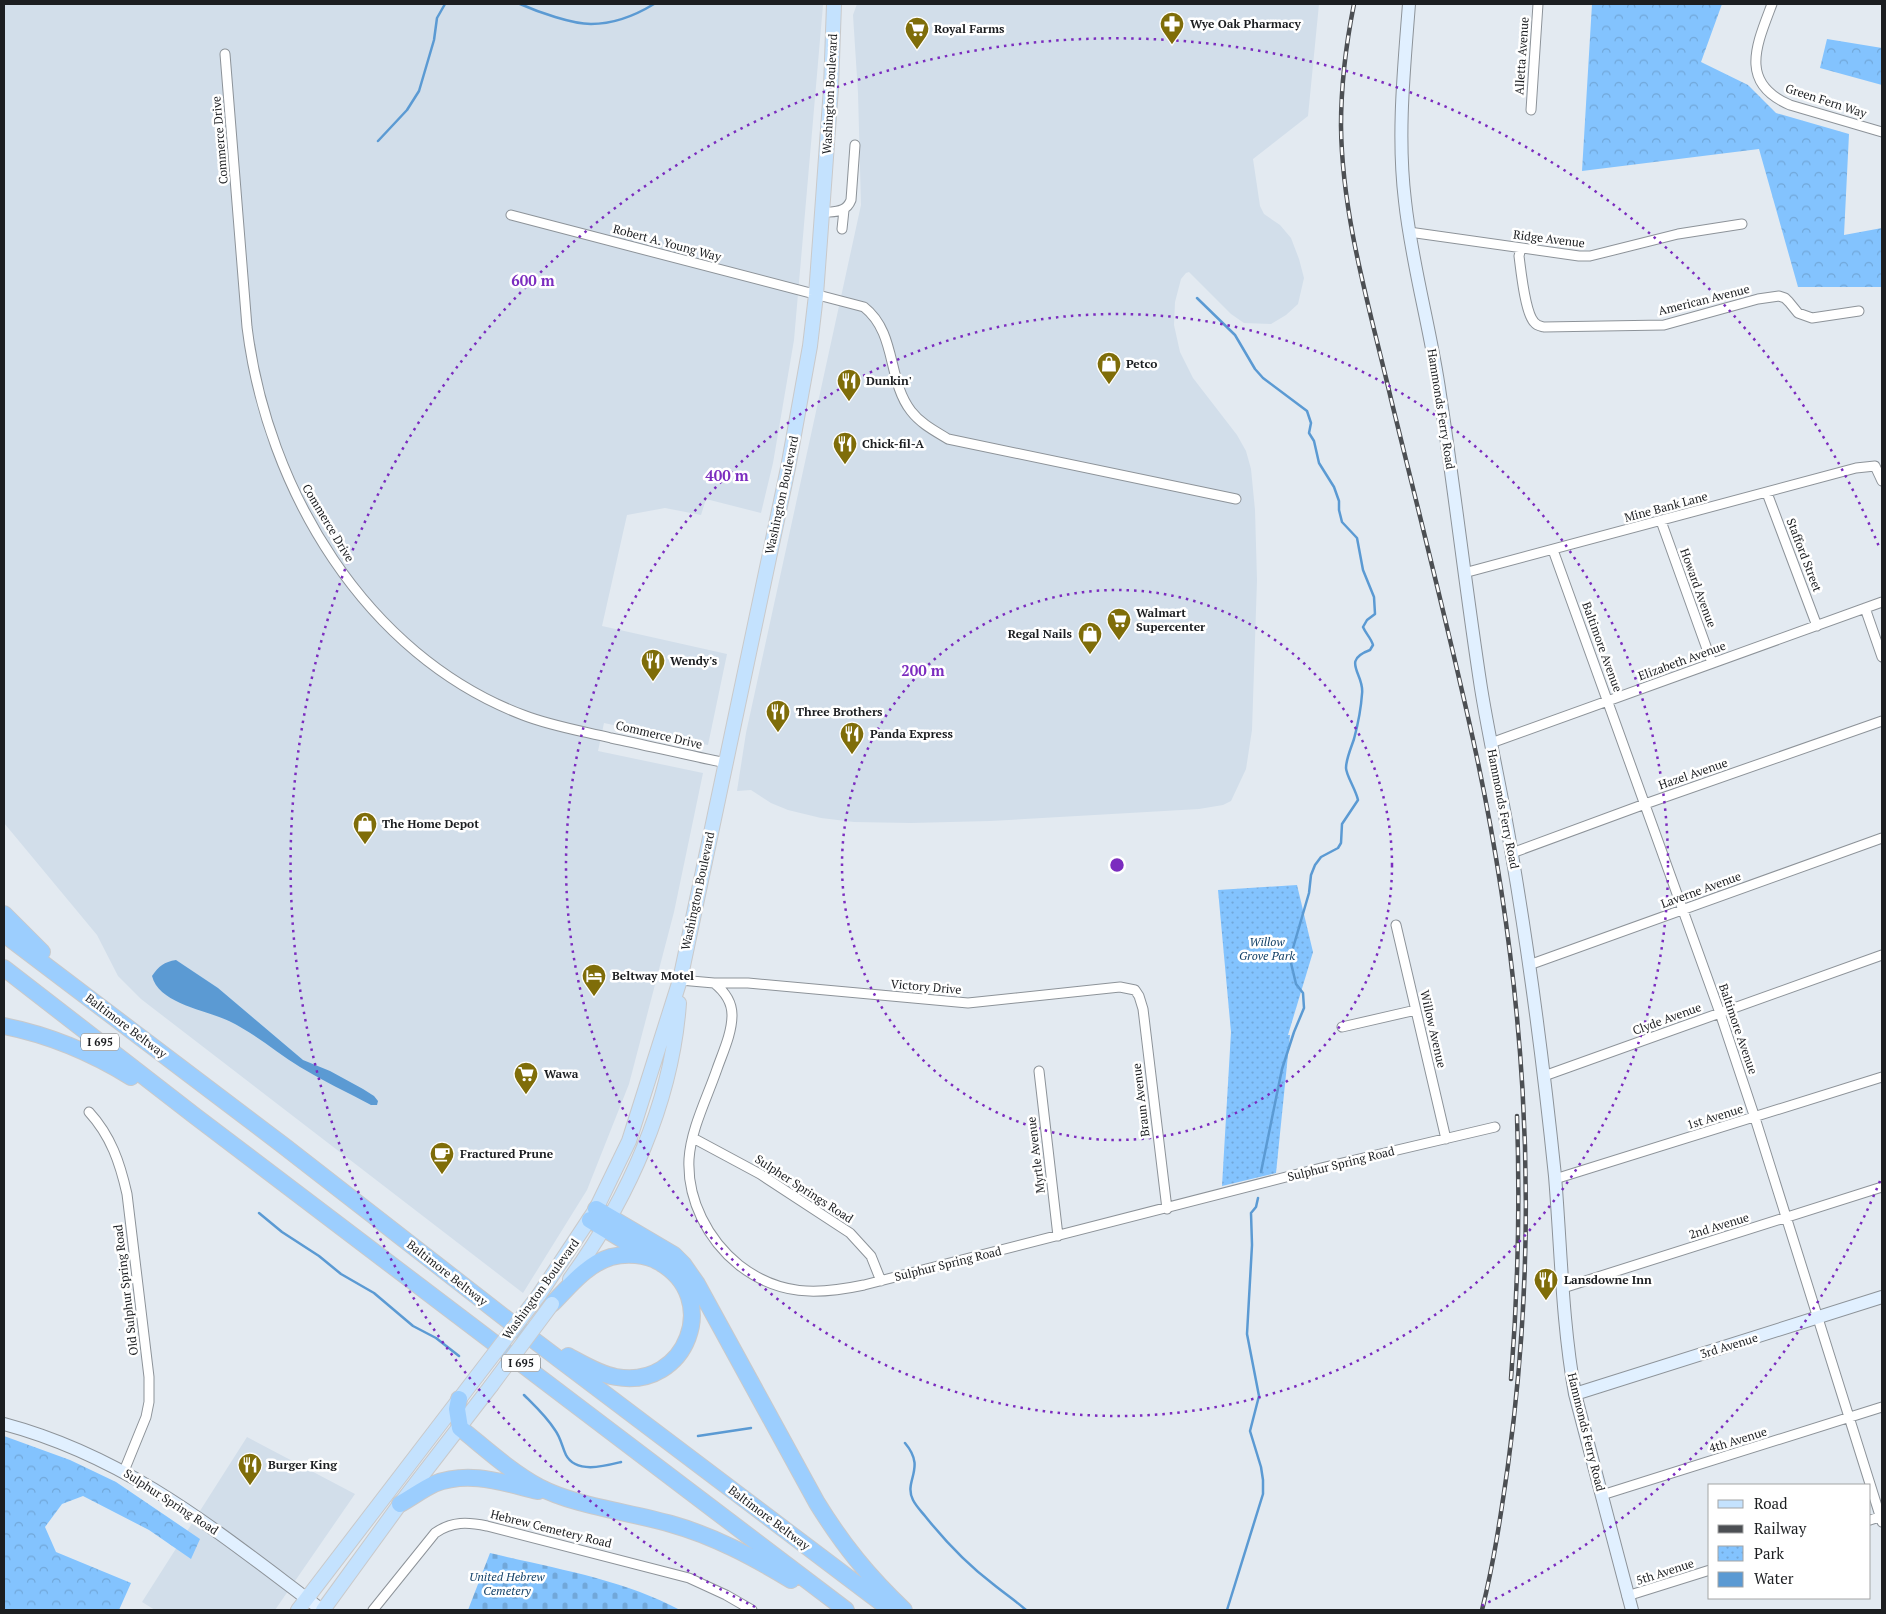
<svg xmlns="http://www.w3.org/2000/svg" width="1886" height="1614" font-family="'PT Serif',serif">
<defs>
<pattern id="forest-crowns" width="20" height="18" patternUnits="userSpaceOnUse" patternTransform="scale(1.25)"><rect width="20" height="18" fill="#83c3fe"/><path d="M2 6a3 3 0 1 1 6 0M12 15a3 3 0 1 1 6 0" fill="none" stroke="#71a7d9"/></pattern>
<pattern id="cemetery-stones" width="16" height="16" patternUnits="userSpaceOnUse" patternTransform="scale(1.25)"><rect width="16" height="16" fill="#83c3fe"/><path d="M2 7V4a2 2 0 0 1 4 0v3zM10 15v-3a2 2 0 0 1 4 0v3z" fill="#71a7d9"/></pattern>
<pattern id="park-dots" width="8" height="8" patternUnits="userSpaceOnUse" patternTransform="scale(1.25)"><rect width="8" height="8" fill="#83c3fe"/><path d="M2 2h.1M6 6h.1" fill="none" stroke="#71a7d9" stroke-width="1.8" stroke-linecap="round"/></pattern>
</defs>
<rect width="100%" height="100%" fill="#e3eaf1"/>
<path fill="#d2deea" d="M4 4H822L823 5 794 340 773 463 761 513 706 499 701 515 665 508 627 515 602 626 727 654 708 745 604 723 598 751 703 773 674 912 629 1084 587 1190 523 1293 141 999 118 976 97 935 4 823Z
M857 4H1319L1308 116 1253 159 1260 206 1264 214 1280 225 1291 238 1299 259 1304 278 1298 304 1286 315 1271 324 1244 323 1231 314 1189 272 1186 273 1181 279 1175 302 1174 325 1180 352 1193 378 1237 435 1246 451 1251 469 1255 510 1257 580 1252 730 1246 769 1231 801 1223 805 1199 809 990 821 911 823 854 822 821 818 788 810 771 803 751 790 737 791 746 733 861 205 858 93 853 15Z
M247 1437 355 1494 275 1610H155L142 1602Z"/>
<path fill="url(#forest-crowns)" d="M1592 4H1722L1701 62 1748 85 1776 113 1849 134 1844 235 1882 228V287H1798L1759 149 1582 171Z
M1827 39 1882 48V85L1820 68Z
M4 1436 70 1460 116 1482 200 1539 191 1559 149 1530 83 1496 62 1504 45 1527 56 1552 131 1583 119 1610H4Z"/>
<path fill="url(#cemetery-stones)" d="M490 1553C552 1568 623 1579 680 1610H468Z"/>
<path fill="url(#park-dots)" d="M1297 885 1313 952 1288 1035H1290L1276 1173 1222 1186 1231 1032 1218 890Z"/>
<path fill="#5b9ad3" d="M176 960 218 988 303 1060 330 1071 363 1089 374 1096 378 1101 377 1105H371C347 1092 323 1081 300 1067 276 1052 254 1033 229 1021 206 1010 159 1004 152 976 159 966 164 962 176 960Z"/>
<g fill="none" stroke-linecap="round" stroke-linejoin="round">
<path stroke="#5b9ad3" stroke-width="2.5" d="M520 4C538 12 572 24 591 24 613 24 636 15 654 4
M378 141 407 110 419 91 434 40 437 18 445 4
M1197 298 1235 335 1255 369 1263 378 1307 411 1311 423 1309 433 1314 441 1319 463 1334 487 1339 501V510L1342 522 1357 538 1363 570 1374 597 1375 614 1367 620 1363 627C1366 634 1371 638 1373 645L1370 650C1340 661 1365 674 1362 694 1361 709 1358 724 1354 739 1351 748 1346 759 1346 768 1346 775 1356 790 1358 800L1342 824 1341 843 1338 848 1321 857 1315 865 1311 875 1309 893 1293 948 1291 963 1296 984 1303 993 1304 1008 1294 1032 1282 1069 1261 1172
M259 1213 282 1232 319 1256 341 1274 374 1293 413 1326 436 1338 459 1356
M524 1395C535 1406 546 1416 555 1430 561 1438 562 1447 566 1455 576 1474 605 1466 621 1462
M698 1436 751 1428
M905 1443C927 1469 903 1480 913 1500 916 1506 921 1511 925 1516 945 1541 968 1565 993 1584 1004 1593 1016 1601 1026 1610
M1227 1610 1263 1494V1480L1261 1467 1250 1431 1259 1396 1247 1334 1252 1245 1251 1213 1256 1207 1258 1198"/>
<defs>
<path id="street" d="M1772 4C1757 44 1738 83 1790 105L1882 132
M225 54 247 327C267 489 365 655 523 715 551 726 582 731 611 738 649 746 687 755 726 763
M1531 110 1538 4
M822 213C835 211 846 213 851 200L855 145
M511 215 864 307C897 333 887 380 911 411 921 424 935 431 948 439L1236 499
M842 229 844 210
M1409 232 1579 256H1590L1678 234 1742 224
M1521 248 1519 256C1521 271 1525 312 1534 322 1537 326 1540 326 1544 327L1664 325 1758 299 1779 296 1785 298 1789 302 1798 313 1812 318 1859 311
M1767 493 1817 626
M1661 521 1712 663
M1553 550 1720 1013 1755 1118 1882 1522
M1464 573 1856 468 1875 466 1882 481
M1865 608 1882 657
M1491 743 1882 602
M1512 853 1645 804 1882 721
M1396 925 1446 1139
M1529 965 1882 838
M680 980 714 983H748L968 1003 1120 987 1135 990 1139 996 1143 1009 1167 1209
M714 983C724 991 732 1001 732 1015 732 1033 723 1052 717 1069 707 1098 691 1129 689 1159 687 1200 708 1240 739 1265 779 1296 817 1295 864 1285L1321 1168 1495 1127
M1342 1027 1416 1010
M1039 1071 1058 1236
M1544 1076 1882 955
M89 1112C111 1136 120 1163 127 1194L149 1377V1402L146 1417 124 1471
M693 1138 760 1174 850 1233 871 1256 881 1281
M1555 1179 1882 1077
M1563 1288 1882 1187
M1602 1495 1882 1407
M1870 1520 1882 1516
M1627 1596 1710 1570
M373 1610 435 1533C452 1521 468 1522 487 1526L689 1578 726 1595 752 1610"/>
<path id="secondary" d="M1409 4C1404 69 1397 136 1405 201 1412 266 1431 330 1440 395 1455 493 1466 591 1481 688 1490 744 1503 799 1512 855 1530 961 1544 1069 1555 1176 1561 1249 1562 1322 1575 1394L1632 1610
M1575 1394 1882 1297
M4 1424C131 1458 220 1534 322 1610"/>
<path id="primary" d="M570 1279C628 1199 672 1102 679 1003
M539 1295 596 1209 629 1141 680 980 788 468 810 346 816 295 822 213 831 88 834 4
M298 1610 477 1376
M323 1610 400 1504 491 1386"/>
<path id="highway" d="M4 914 42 952
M4 934 284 1146 527 1335 891 1610
M4 968 195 1116 846 1610
M4 1026C49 1035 92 1053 131 1077
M596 1209 674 1255 683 1264 697 1284 817 1503C843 1545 868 1576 904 1610
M590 1220 648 1255
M552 1304C569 1287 587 1264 611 1257 626 1253 646 1254 659 1262 722 1297 687 1390 616 1377 599 1374 583 1364 568 1356
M459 1399 457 1409 460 1428C485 1448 511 1472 539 1487 575 1506 630 1512 671 1524 714 1536 753 1557 791 1580
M400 1504C411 1498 423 1489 434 1484 469 1470 504 1483 538 1491"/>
</defs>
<use href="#street" stroke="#8d9399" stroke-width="11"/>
<use href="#secondary" stroke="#8d9399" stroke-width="14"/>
<use href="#primary" stroke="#c9c9ca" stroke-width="16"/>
<use href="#highway" stroke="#c9c9ca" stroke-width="18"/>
<use href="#street" stroke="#fff" stroke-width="9"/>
<use href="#secondary" stroke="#e1f0ff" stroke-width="12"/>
<use href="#primary" stroke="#c4e2fe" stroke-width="14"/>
<use href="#highway" stroke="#9ccefe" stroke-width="16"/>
<defs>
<path id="rail" d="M1354 4C1346 44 1341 85 1341 126 1342 218 1370 309 1391 399 1417 505 1444 611 1468 717 1525 966 1543 1212 1508 1465 1501 1514 1494 1562 1482 1610
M1511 1379C1518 1291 1520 1204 1517 1116"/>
</defs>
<use href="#rail" stroke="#4c4f53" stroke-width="4.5"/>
<use href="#rail" stroke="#fff" stroke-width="2.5" stroke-dasharray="8" stroke-linecap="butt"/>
<defs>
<path id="primary-bridge" d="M477 1376 539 1295
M491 1386 552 1304"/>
</defs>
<use href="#primary-bridge" stroke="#c9c9ca" stroke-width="16" stroke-linecap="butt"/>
<use href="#primary-bridge" stroke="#c4e2fe" stroke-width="14"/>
</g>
<g fill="none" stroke="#7b2cbf" stroke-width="2.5" stroke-dasharray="2.5 5">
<circle cx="1117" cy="865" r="275"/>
<circle cx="1117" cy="865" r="551"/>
<path d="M1880 1181A826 826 0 0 1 1479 1607M755 1607A826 826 0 1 1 1880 549"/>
</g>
<defs>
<symbol id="pharmacy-pin" viewBox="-11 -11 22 30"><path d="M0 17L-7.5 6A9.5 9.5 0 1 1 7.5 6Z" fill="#7f6d09" stroke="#fff"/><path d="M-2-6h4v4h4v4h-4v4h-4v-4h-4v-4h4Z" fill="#fff"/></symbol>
<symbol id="supermarket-pin" viewBox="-11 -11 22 30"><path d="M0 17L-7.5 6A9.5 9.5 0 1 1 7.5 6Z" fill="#7f6d09" stroke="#fff"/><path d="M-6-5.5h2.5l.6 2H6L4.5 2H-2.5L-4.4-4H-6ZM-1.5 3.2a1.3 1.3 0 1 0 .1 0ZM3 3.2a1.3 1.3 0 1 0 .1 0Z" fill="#fff"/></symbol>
<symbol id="shop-pin" viewBox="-11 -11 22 30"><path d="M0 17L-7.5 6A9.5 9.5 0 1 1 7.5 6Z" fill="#7f6d09" stroke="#fff"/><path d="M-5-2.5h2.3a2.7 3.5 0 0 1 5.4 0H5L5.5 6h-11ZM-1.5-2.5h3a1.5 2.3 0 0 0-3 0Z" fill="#fff"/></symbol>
<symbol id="restaurant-pin" viewBox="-11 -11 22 30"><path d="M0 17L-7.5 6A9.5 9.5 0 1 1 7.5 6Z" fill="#7f6d09" stroke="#fff"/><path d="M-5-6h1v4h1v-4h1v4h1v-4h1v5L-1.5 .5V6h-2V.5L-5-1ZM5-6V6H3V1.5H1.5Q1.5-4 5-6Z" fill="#fff"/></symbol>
<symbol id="hotel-pin" viewBox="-11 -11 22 30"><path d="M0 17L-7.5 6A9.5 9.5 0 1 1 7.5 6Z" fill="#7f6d09" stroke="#fff"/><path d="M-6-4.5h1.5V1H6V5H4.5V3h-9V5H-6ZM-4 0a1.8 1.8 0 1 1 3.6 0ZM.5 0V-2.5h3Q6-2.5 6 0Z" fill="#fff"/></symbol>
<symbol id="cafe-pin" viewBox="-11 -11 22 30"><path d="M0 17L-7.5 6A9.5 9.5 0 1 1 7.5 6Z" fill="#7f6d09" stroke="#fff"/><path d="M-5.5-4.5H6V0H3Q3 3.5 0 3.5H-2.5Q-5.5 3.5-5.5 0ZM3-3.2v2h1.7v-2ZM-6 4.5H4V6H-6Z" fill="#fff"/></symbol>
</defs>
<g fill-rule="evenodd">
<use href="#pharmacy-pin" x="1158" y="10" width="28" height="38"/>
<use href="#supermarket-pin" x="903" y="15" width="28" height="38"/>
<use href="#shop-pin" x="1095" y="350" width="28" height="38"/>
<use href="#restaurant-pin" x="835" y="367" width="28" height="38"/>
<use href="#restaurant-pin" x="831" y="430" width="28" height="38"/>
<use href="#supermarket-pin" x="1105" y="606" width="28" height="38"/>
<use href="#shop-pin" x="1076" y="620" width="28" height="38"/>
<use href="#restaurant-pin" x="639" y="647" width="28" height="38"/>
<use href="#restaurant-pin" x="764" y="698" width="28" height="38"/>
<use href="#restaurant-pin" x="838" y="720" width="28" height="38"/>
<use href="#shop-pin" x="351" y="810" width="28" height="38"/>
<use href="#hotel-pin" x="580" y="962" width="28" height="38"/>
<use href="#supermarket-pin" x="512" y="1060" width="28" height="38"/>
<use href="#cafe-pin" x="428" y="1140" width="28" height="38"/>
<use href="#restaurant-pin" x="1532" y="1266" width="28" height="38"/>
<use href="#restaurant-pin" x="236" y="1451" width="28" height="38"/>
</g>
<g text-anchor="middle" stroke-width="5" stroke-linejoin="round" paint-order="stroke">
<g fill="#fff" stroke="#606264" stroke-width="1">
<rect x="81" y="1033.5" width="38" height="17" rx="4"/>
<rect x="502" y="1354.5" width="38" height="17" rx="4"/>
</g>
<g font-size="11" font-weight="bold" fill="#1c1e21">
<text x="100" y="1046">I 695</text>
<text x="521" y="1367">I 695</text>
</g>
<g font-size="12" font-weight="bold" fill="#1c1e21" stroke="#fff" text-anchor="start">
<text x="1190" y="28">Wye Oak Pharmacy</text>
<text x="934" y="33">Royal Farms</text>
<text x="1126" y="368">Petco</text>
<text x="866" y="385">Dunkin'</text>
<text x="862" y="448">Chick-fil-A</text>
<text x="1136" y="617">Walmart<tspan x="1136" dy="14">Supercenter</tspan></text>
<text x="1072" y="638" text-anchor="end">Regal Nails</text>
<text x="670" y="665">Wendy's</text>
<text x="796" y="716">Three Brothers</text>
<text x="870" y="738">Panda Express</text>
<text x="382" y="828">The Home Depot</text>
<text x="612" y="980">Beltway Motel</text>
<text x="544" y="1078">Wawa</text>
<text x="460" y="1158">Fractured Prune</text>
<text x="1564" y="1284">Lansdowne Inn</text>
<text x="268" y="1469">Burger King</text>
</g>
<g font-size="12" fill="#1c1e21" stroke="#fff">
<text transform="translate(1522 56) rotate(-86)" y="4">Alletta Avenue</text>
<text transform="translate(830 94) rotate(-87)" y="4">Washington Boulevard</text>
<text transform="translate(1826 101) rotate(18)" y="4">Green Fern Way</text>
<text transform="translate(220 140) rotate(-95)" y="4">Commerce Drive</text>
<text transform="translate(1549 239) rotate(7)" y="4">Ridge Avenue</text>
<text transform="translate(667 243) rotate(15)" y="4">Robert A. Young Way</text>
<text transform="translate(1704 300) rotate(-14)" y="4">American Avenue</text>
<text transform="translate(1441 409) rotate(81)" y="4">Hammonds Ferry Road</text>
<text transform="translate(782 495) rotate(-78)" y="4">Washington Boulevard</text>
<text transform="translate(1666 507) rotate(-15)" y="4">Mine Bank Lane</text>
<text transform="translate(328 523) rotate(59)" y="4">Commerce Drive</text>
<text transform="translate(1804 555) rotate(69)" y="4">Stafford Street</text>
<text transform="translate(1698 588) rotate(70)" y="4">Howard Avenue</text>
<text transform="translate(1602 647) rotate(70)" y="4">Baltimore Avenue</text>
<text transform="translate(1682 661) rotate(-20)" y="4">Elizabeth Avenue</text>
<text transform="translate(659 735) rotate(13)" y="4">Commerce Drive</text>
<text transform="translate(1693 774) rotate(-19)" y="4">Hazel Avenue</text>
<text transform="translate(1503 809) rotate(79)" y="4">Hammonds Ferry Road</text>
<text transform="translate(1701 890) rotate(-20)" y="4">Laverne Avenue</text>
<text transform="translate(698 891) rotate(-78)" y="4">Washington Boulevard</text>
<text transform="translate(926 987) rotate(5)" y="4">Victory Drive</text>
<text transform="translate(1667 1019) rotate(-20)" y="4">Clyde Avenue</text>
<text transform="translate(126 1026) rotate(37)" y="4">Baltimore Beltway</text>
<text transform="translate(1433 1029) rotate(77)" y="4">Willow Avenue</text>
<text transform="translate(1738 1029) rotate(71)" y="4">Baltimore Avenue</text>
<text transform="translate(1141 1100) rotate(-97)" y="4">Braun Avenue</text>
<text transform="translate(1715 1117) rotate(-17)" y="4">1st Avenue</text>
<text transform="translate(1036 1155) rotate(-97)" y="4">Myrtle Avenue</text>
<text transform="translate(1341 1164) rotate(-14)" y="4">Sulphur Spring Road</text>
<text transform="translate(804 1189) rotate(33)" y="4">Sulpher Springs Road</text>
<text transform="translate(1719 1226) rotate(-17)" y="4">2nd Avenue</text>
<text transform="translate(948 1264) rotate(-14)" y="4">Sulphur Spring Road</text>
<text transform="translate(447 1273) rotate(38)" y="4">Baltimore Beltway</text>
<text transform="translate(541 1289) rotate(-54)" y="4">Washington Boulevard</text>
<text transform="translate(126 1290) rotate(-97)" y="4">Old Sulphur Spring Road</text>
<text transform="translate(1729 1346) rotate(-17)" y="4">3rd Avenue</text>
<text transform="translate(1586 1432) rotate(76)" y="4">Hammonds Ferry Road</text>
<text transform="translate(1738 1440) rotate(-17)" y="4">4th Avenue</text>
<text transform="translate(171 1502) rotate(33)" y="4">Sulphur Spring Road</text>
<text transform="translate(769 1518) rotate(37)" y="4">Baltimore Beltway</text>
<text transform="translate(551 1529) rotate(14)" y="4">Hebrew Cemetery Road</text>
<text transform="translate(1665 1572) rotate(-18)" y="4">5th Avenue</text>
</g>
<g font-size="12" font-style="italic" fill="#144269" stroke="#fff">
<text x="1267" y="946">Willow<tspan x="1267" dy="14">Grove Park</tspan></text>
<text x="507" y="1581">United Hebrew<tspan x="507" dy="14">Cemetery</tspan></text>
</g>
</g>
<circle cx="1117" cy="865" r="8" fill="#7b2cbf" stroke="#fff" stroke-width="2.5"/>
<g font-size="15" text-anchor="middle" font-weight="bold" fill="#7b2cbf" stroke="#fff" stroke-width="5" stroke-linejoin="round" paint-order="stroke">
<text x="533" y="286">600 m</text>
<text x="727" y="481">400 m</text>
<text x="923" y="676">200 m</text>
</g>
<rect width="1886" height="1614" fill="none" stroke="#1c1e21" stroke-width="10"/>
<rect x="1708" y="1484" width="162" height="115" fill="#ffffff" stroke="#a4a5a6"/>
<rect x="1718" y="1500" width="25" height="8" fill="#c4e2fe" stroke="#a4a5a6"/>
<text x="1754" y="1509" font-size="15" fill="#1c1e21">Road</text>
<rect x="1718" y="1525" width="25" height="8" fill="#4c4f53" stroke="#a4a5a6"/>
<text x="1754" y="1534" font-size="15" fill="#1c1e21">Railway</text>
<rect x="1718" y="1546" width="25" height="15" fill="url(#park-dots)" stroke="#a4a5a6"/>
<text x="1754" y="1559" font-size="15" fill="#1c1e21">Park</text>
<rect x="1718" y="1572" width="25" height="15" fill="#5b9ad3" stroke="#a4a5a6"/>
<text x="1754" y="1584" font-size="15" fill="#1c1e21">Water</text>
</svg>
